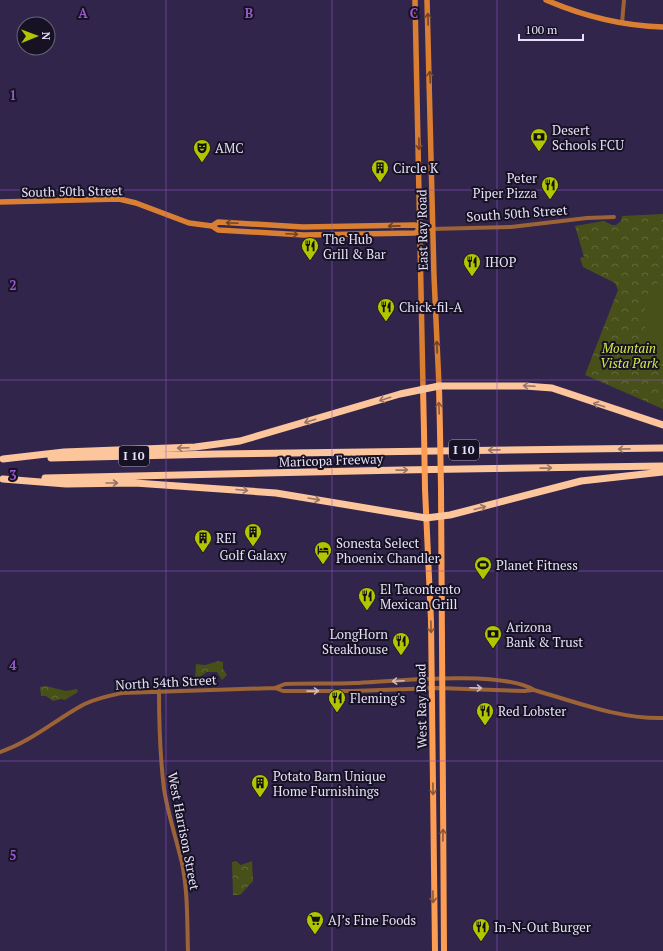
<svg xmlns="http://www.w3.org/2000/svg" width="663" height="951" font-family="'PT Serif',serif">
<defs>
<pattern id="park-crowns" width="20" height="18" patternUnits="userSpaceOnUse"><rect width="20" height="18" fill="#485019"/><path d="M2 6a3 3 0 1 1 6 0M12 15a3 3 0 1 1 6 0" fill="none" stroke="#62693b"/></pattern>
</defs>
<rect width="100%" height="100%" fill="#31254b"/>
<path fill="url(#park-crowns)" d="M663 214V409L585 375 618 290 615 283 583 267 580 258 584 257 575 226 604 221 612 225H616L621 221 622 216Z
M219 661 223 662V669L227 675 222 680 217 672H207L195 680 196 664 205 665Z
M46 686 66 691 77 689 78 692 65 700 61 699 53 701 46 696H41L40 687Z
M236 861 241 865 252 861 253 881 240 895H233L232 862Z"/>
<path fill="#485019" d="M663 278V365C641 340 635 301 663 278Z"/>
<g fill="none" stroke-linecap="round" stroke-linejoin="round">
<path stroke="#9c6337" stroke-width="4" d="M622 23 624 0
M431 229 511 227 587 218 614 217
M275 688 283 691H353L437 688 524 691 533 690
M159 691C159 723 160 756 164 789 168 814 176 838 182 863 188 892 187 922 188 951
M0 752C30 742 54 721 81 706 93 699 108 696 122 693L275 688 285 684C308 683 332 684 355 683 395 681 503 670 534 690 576 702 619 719 663 718"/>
<path stroke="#da7f32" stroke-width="5.5" d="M415 0 423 388
M427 0 434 276 439 386
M546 0C583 16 623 26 663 27
M0 202 119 199 136 203 189 223 212 226 218 230 304 235 415 233 421 229H427
M212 226 218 222 303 227 415 225 421 229"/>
<path stroke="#fb9d53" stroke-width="6" d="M439 386 440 431
M423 388 424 431
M425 489 431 621 435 951
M441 489 444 951"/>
<path stroke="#fdc59c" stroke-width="7" d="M51 458 216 454 663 448
M3 459 64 452 195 447 240 441 400 394 439 386H525L552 388 663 425
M45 478 401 470 663 466
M3 479 66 484 135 483 276 493 426 518 450 515 581 481 663 472"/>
<path stroke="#fb9d53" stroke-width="6" d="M424 431 425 489
M440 431 441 489"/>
</g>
<defs><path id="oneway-shaft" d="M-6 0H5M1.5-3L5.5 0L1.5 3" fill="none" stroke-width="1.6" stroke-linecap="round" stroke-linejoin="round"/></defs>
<g stroke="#6f432a">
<use href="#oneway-shaft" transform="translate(428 19) rotate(-92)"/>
<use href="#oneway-shaft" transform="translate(430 77) rotate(-92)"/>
<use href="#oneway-shaft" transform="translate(419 144) rotate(89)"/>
<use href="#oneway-shaft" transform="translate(232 223) rotate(-177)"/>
<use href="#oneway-shaft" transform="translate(394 226) rotate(179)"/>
<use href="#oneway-shaft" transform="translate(292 234) rotate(3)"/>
<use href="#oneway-shaft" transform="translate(437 347) rotate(-92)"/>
</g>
<g stroke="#967466">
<use href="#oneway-shaft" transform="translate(529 386) rotate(-177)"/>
<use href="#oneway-shaft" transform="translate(385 399) rotate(163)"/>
<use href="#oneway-shaft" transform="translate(599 405) rotate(-162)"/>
<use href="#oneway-shaft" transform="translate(310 421) rotate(163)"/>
<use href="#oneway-shaft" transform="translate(183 448) rotate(178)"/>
<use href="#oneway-shaft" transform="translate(624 449) rotate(179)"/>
<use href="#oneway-shaft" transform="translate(494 450) rotate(179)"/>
<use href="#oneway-shaft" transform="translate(546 468) rotate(-1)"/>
<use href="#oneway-shaft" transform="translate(402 470) rotate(-1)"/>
<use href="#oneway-shaft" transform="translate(112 483)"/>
<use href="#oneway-shaft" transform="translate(242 490) rotate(5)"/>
<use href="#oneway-shaft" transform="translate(314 499) rotate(10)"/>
<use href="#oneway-shaft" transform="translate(480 508) rotate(-15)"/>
</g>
<g stroke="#89583b">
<use href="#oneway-shaft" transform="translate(439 408) rotate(-92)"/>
<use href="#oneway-shaft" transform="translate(431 627) rotate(89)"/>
<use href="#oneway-shaft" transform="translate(433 789) rotate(89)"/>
<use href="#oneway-shaft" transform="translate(443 835) rotate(-89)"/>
<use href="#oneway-shaft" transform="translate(433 897) rotate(89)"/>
</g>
<g stroke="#d0babf">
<use href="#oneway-shaft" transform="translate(398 681) rotate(177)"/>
<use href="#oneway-shaft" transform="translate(476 688) rotate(2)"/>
<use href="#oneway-shaft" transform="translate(313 691) rotate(-1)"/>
</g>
<path fill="none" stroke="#9659ce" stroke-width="1" stroke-opacity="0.55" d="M166 0V951M332 0V951M497 0V951M0 190H663M0 380H663M0 571H663M0 761H663"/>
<defs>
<symbol id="bank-pin" viewBox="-11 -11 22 30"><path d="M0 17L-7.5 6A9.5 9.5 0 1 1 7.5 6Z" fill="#b1c500" stroke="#171223"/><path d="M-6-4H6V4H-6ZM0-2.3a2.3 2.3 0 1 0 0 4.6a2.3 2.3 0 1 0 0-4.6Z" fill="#111"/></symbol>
<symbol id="theatre-pin" viewBox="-11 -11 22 30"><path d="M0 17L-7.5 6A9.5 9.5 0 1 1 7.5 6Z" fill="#b1c500" stroke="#171223"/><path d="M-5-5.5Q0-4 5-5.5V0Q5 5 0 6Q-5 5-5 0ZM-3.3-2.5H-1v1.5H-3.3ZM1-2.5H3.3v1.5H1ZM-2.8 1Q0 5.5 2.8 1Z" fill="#111"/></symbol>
<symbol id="building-pin" viewBox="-11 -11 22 30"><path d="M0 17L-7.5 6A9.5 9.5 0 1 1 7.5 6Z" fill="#b1c500" stroke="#171223"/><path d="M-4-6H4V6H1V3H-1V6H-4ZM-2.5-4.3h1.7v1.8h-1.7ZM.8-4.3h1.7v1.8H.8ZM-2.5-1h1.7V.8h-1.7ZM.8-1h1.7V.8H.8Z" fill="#111"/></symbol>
<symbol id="restaurant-pin" viewBox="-11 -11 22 30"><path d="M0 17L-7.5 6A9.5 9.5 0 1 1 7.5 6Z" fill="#b1c500" stroke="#171223"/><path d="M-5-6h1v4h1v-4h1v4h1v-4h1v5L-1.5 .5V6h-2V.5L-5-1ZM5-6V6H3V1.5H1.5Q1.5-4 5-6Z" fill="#111"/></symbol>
<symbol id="hotel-pin" viewBox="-11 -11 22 30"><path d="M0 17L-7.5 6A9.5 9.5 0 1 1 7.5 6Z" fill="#b1c500" stroke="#171223"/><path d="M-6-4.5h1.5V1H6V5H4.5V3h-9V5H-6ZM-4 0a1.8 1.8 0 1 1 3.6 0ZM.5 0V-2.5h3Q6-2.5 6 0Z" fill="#111"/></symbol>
<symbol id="stadium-pin" viewBox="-11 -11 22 30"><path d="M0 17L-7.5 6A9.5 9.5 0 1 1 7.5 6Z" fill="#b1c500" stroke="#171223"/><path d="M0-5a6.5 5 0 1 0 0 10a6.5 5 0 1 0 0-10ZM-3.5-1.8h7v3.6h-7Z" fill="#111"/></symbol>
<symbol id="supermarket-pin" viewBox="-11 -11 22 30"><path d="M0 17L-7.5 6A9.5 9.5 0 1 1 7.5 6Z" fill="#b1c500" stroke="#171223"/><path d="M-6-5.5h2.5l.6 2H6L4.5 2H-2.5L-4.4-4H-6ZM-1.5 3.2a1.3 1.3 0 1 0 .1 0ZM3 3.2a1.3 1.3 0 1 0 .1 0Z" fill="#111"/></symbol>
</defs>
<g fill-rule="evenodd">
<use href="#bank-pin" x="529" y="127" width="20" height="27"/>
<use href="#theatre-pin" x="192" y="138" width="20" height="27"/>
<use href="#building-pin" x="370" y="158" width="20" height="27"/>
<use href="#restaurant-pin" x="540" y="175" width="20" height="27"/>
<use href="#restaurant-pin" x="300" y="236" width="20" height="27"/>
<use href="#restaurant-pin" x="462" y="252" width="20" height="27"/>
<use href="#restaurant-pin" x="376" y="297" width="20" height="27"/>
<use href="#building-pin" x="243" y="522" width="20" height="27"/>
<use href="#building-pin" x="193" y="528" width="20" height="27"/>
<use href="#hotel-pin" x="313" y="540" width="20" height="27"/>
<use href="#stadium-pin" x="473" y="555" width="20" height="27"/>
<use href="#restaurant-pin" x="357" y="586" width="20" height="27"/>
<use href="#bank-pin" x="483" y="624" width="20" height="27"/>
<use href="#restaurant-pin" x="391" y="631" width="20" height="27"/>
<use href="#restaurant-pin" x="327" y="688" width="20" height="27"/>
<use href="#restaurant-pin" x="475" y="701" width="20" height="27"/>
<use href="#building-pin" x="250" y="773" width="20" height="27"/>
<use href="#supermarket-pin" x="305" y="910" width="20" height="27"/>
<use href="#restaurant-pin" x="471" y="917" width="20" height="27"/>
</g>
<g text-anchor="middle" stroke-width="4" stroke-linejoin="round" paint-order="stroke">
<g fill="#171223" stroke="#a8a2b9" stroke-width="1">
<rect x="449" y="440" width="30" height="20" rx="3"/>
<rect x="119" y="446" width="30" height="20" rx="3"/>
</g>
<g font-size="12" font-weight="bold" fill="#e6e0f9">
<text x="464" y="454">I 10</text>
<text x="134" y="460">I 10</text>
</g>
<g font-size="13" fill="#e6e0f9" stroke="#171223" text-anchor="start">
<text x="552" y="135">Desert<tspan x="552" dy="15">Schools FCU</tspan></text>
<text x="215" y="153">AMC</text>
<text x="393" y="173">Circle K</text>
<text x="537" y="183" text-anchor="end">Peter<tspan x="537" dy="15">Piper Pizza</tspan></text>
<text x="323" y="244">The Hub<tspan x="323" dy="15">Grill &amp; Bar</tspan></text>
<text x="485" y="267">IHOP</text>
<text x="399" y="312">Chick-fil-A</text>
<text x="216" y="543">REI</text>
<text x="336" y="548">Sonesta Select<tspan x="336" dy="15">Phoenix Chandler</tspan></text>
<text x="253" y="560" text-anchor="middle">Golf Galaxy</text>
<text x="496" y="570">Planet Fitness</text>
<text x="380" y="594">El Tacontento<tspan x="380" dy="15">Mexican Grill</tspan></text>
<text x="506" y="632">Arizona<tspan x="506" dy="15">Bank &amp; Trust</tspan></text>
<text x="388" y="639" text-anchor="end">LongHorn<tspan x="388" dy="15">Steakhouse</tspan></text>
<text x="350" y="703">Fleming's</text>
<text x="498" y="716">Red Lobster</text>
<text x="273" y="781">Potato Barn Unique<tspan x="273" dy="15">Home Furnishings</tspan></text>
<text x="328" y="925">AJ’s Fine Foods</text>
<text x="494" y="932">In-N-Out Burger</text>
</g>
<g font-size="13" fill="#e6e0f9" stroke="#171223">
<text transform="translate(72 191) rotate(-1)" y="5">South 50th Street</text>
<text transform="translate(517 213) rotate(-4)" y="5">South 50th Street</text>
<text transform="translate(422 230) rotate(-91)" y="5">East Ray Road</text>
<text transform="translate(331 460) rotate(-2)" y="5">Maricopa Freeway</text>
<text transform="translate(166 682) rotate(-3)" y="5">North 54th Street</text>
<text transform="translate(421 706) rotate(-91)" y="5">West Ray Road</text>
<text transform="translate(184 831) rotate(79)" y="5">West Harrison Street</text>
</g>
<g font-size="13" font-style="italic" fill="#d5eb4b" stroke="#171223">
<text x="629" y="353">Mountain<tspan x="629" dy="15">Vista Park</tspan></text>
</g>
</g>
<g font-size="13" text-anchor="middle" font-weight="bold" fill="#9659ce" stroke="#171223" stroke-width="4" stroke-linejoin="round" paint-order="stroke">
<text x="83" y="18">A</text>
<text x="249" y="18">B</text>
<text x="414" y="18">C</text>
<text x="13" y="100">1</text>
<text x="13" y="290">2</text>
<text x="13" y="480">3</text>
<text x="13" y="670">4</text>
<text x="13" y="860">5</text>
</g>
<g transform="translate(36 36) rotate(89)"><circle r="19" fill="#171223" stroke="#6a6479"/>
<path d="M0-3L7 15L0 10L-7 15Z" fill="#b1c500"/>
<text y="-6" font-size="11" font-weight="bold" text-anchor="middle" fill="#e6e0f9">N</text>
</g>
<path d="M519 34v6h64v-6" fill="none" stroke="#e6e0f9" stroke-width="2"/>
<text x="525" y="34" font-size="12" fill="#e6e0f9" stroke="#171223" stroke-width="3" paint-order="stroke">100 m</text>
</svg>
